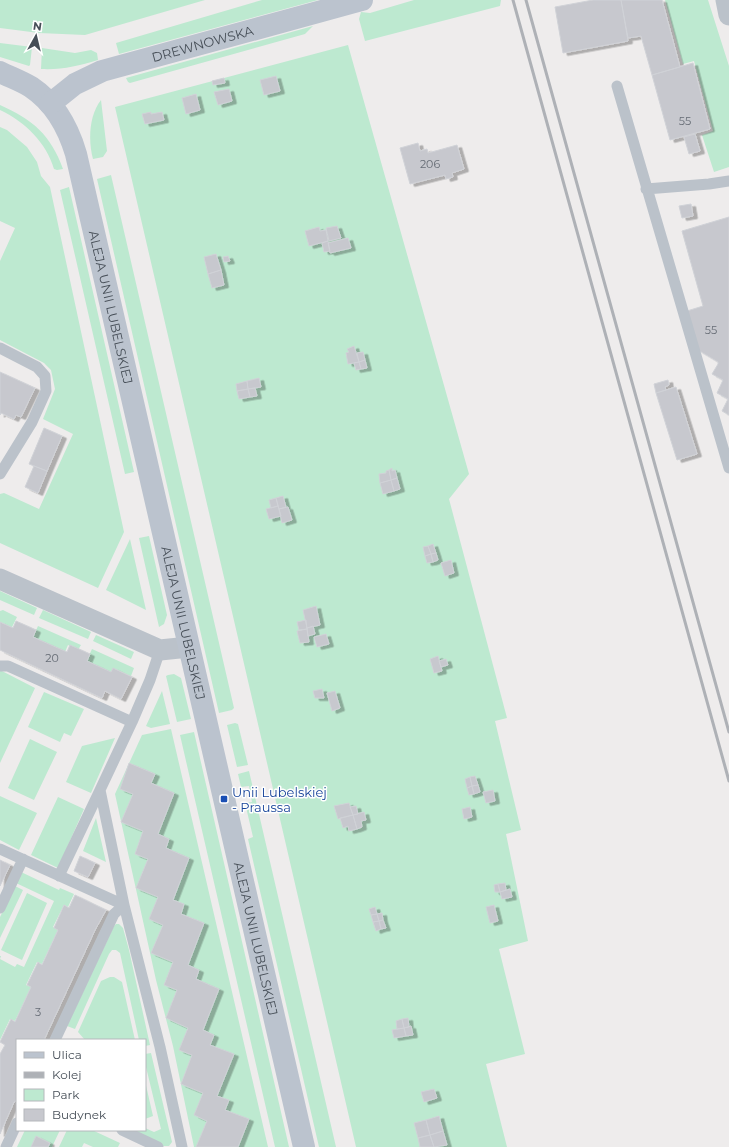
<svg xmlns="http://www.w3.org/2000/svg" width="729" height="1147" font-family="Montserrat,sans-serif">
<defs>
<filter id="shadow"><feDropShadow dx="4.5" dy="2.5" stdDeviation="0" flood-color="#0004"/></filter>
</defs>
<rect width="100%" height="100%" fill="#eeecec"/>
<path fill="#bde9d0" d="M0 0H205L85 35 39 33 0 28Z
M262 0H318L119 54 116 43Z
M414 0H501L500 6 365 41 359 19 361 12 370 13Z
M665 0H708L729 66V167L714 172 702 135 713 131 694 61 683 64Z
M313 26 305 34 130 83 128 82 126 78Z
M0 43 32 47 30 65 29 66 0 57Z
M348 45 469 474 449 499 507 718 495 721 521 830 506 834 528 941 499 949 525 1054 486 1064 507 1147H356L115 107Z
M42 48 75 53 91 50 97 53 98 60C78 66 62 70 41 69Z
M101 100 107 151 103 157 93 159C88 141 89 115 101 100Z
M0 105C32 119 51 135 63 169L57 170 54 169C46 142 25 122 0 110Z
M0 127 7 130 27 147 37 162 41 176 50 187 124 532 98 588 0 543V494L4 493 39 509 73 434 43 419 55 389 51 370 44 363 0 340V261L15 228 0 221Z
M111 175 234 708 232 710 219 713 97 179Z
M69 187 134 472 125 474 60 190Z
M149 536 167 615 164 624 159 627 139 538Z
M130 539 146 610 106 590Z
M0 591 37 608 34 615 0 600Z
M3 610 17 617 12 627 0 622V611Z
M43 610 91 632 88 639 39 618Z
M38 626 81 645 78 650 68 645 65 652 33 637Z
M96 635 134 652 131 659 93 641Z
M92 649 134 668 131 676 115 669 112 674 86 662Z
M0 670 35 688 0 763Z
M174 674 181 678 191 719 177 722 166 676 168 675Z
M162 691 170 724 151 728 146 726Z
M44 692 84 709 71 736 64 733 60 742 28 727Z
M235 723 238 724 248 765 237 767 227 725Z
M171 729 268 1147H194L173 1046 156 980 115 794 142 735Z
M194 732 289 1147H275L180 735Z
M115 738 91 793 66 782 82 746Z
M30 739 57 752 34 800 8 788Z
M249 771 336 1147H319L248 839 253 837 245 803 252 802 249 786 241 787 238 774Z
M0 796 37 813 19 850 0 840Z
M58 797 84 809 58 868 31 855Z
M96 818 106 862 83 851Z
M21 872 59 890 60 888 74 894 68 907 64 905 53 927 58 930 42 964 37 962 26 985 31 987 15 1021 10 1019 0 1040V956H1L0 959 15 967 17 964 24 967 54 901 16 883Z
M15 886 23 890 0 938V917Z
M27 893 47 903 22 960 1 950Z
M116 924H119L123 928 129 950 150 1045 145 1046V1040H139L120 953 116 950H112L109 954 75 1029 67 1026 114 926Z
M110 977H114L122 982 135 1040H85L78 1032 101 981Z
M151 1053 172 1142 169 1146H163L129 1130H145V1128L154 1132 161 1129 145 1063V1054Z
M145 1081 153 1116 145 1119Z
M25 1130H60L52 1147H17Z
M67 1130H92L120 1143 118 1147H93L84 1143 82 1147H59Z"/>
<path fill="#c7c8ce" stroke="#d0d2d7" filter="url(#shadow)" d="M593 0H621L628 41 563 53 555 7Z
M621 0H662L680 67 652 75 641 36 628 38Z
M693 63 710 129 670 140 652 75Z
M276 76 280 91 264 95 260 80Z
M224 78 225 83 213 85 212 81Z
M229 89 232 101 218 105 214 92Z
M196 94 200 110 186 114 182 98Z
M151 112V114L162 112 164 120 145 124 142 114Z
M695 134 700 151 689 154 684 137Z
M418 143 420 151 427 149 428 153 457 145 464 169 452 173 453 177 446 179 445 175 410 184 400 148Z
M691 204 693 216 682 218 679 206Z
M729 217V415L722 411 728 399 717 393 723 380 712 374 718 364V362L698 350 687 311 703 306 682 231Z
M337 226 341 238 329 241 326 228Z
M319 227 320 231 326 230 328 241 309 246 305 231Z
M348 238 351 248 330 253 328 243Z
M328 241 330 251 324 252 322 243Z
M216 254 221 270 208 274 204 257Z
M228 256 230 261 224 262 223 257Z
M221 270 224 285 212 288 208 274Z
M354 346 359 362 348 364 346 353 349 352 347 349Z
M363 352 365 360 359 362 357 353Z
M365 360 367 368 361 369 359 362Z
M359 362 361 369 356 370 354 363Z
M0 372 35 388 21 417 16 415 14 419 1 413 0 415Z
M259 378 261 387 248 389 247 381Z
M668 380 669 385 665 387 666 390 656 393 654 384Z
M247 381 248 389 237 391 236 384Z
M676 387 697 454 677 460 656 393Z
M255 388 257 396 250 397 248 389Z
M248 389 250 397 239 399 237 391Z
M44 428 62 436 47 471 29 464Z
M34 466 47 471 38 493 25 487Z
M392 468V471L395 470 397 478 391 480 389 470Z
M389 470 391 480 380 483 379 474 386 473V471Z
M397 478 400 489 394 491 391 480Z
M391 480 394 491 383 494 380 483Z
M283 496 286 507 279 509 276 498Z
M276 498 278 506 271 508 269 500Z
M278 506 281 516 269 519 266 509Z
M288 507 292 520 282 523 279 509Z
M433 544 436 553 431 554 428 546Z
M428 546 431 554 425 556 423 547Z
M436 553 438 560 433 562 431 554Z
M431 554 433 562 427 563 425 556Z
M451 560 454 573 445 576 441 563Z
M316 606 320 625 307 628 303 610Z
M306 620 307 629 299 630 297 622Z
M16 621 36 630 33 637 67 652 70 645 90 654 87 661 111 672 113 668 132 677 121 699 105 691 102 698 0 650V622L13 628Z
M313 626 315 634 308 636 307 628Z
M307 629 309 642 300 643 297 631Z
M326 634 329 644 317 647 314 637Z
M438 656 442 671 434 673 430 659Z
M446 659 448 665 441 667 439 661Z
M322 689 324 698H315L313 691Z
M335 691 340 708 332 711 327 693Z
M129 763 155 774 151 783 174 793 158 834 169 839 166 848 189 858 173 900 184 904 181 914 204 923 188 965 199 970 196 979 219 989 203 1030 214 1035 210 1045 234 1054 217 1096 229 1100 225 1110 249 1119 238 1147H196L207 1121 194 1115 203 1093 181 1084 192 1055 179 1050 188 1028 166 1018 177 990 164 985 173 962 151 953 163 925 149 919 158 897 136 888 148 859 135 854 143 831 121 822 133 794 120 789Z
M475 776 478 785 472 786 470 777Z
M470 777 472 786 467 788 465 779Z
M478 785 480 792 474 794 472 786Z
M472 786 474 794 469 795 467 788Z
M493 790 495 801 486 803 483 792Z
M349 803 353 815 338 819 334 806Z
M356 806 358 814 353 815 350 807Z
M470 807 472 817 464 819 462 809Z
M364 812 366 820 361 821 362 827 357 829 353 815Z
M353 815 357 829 349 831 348 826 343 828 340 818Z
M80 856 95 863 88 877 74 871Z
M0 860 10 865 0 886Z
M505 883 506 890 500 892 498 884Z
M498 884 500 892H495L494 885Z
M510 889 512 897 502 899 500 892Z
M75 895 106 910 95 930 44 1040H17V1098L15 1102H14L0 1134V1054L5 1045 0 1042 11 1019 15 1022 31 987 27 985 38 962 42 965 58 930 54 928 64 905 69 908Z
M494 905 498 921 490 923 486 907Z
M375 907 377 914 371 915 369 909Z
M382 913 383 920 379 921 377 914Z
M377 914 379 921 373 922 371 915Z
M383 920 386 928 381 929 379 921Z
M379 921 381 929 376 931 373 922Z
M408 1018 409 1027 404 1028 402 1019Z
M402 1019 404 1028 397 1029 396 1021Z
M411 1026 413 1035 406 1036 404 1028Z
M404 1028 406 1036 394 1038 392 1030Z
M434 1089 437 1098 424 1102 421 1092Z
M439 1116 443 1131 430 1135 426 1120Z
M426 1120 430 1135 418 1138 414 1123Z
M443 1131 447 1145 434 1147 430 1135Z
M430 1135 434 1147H420L418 1138Z
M36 1136 50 1143 48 1147H31Z"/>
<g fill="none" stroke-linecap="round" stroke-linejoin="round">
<path stroke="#bbc2ca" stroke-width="11" d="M617 86 729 468
M646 189 709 184 729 181
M0 348 37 367 45 376 46 391 32 422 0 474
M160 650 150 680 132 722 100 790 124 905 160 1047 182 1147
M0 666H8L132 722
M0 849 124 905 114 914 55 1040
M59 876 100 790
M0 908 23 859
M122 1130 158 1147
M6 1147 17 1123"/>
<path stroke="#bbc2ca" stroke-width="21" d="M726 0 729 15
M0 579 160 650 189 647"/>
<g stroke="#bbc3ce" stroke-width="22">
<path id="s1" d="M0 72C10 77 21 81 31 87 55 103 68 127 76 154L304 1147"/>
<path id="s2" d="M50 104 75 84 102 71 362 0"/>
</g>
<path stroke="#aeb1b6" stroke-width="3" d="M513 0 729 781
M526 0 729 732"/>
</g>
<rect fill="#1a4fb4" stroke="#fff" stroke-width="1.5" x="220" y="795" width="8" height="8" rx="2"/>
<g text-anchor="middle" stroke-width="3" stroke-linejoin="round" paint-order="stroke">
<g font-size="11" fill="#666c75">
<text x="685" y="125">55</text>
<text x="430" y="168">206</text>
<text x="711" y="334">55</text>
<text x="52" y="662">20</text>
<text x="38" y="1016">3</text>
</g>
<g font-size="13" fill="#464e57" stroke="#fff">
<text dy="5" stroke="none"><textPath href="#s2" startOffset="166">DREWNOWSKA</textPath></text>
<text dy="5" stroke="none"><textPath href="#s1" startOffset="274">ALEJA UNII LUBELSKIEJ</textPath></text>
<text dy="5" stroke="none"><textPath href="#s1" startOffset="598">ALEJA UNII LUBELSKIEJ</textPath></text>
<text dy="5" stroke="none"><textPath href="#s1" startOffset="922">ALEJA UNII LUBELSKIEJ</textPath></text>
</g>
<g font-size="13" fill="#164399" stroke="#fff" text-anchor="start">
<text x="232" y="797">Unii Lubelskiej<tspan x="232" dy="15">- Praussa</tspan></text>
</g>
</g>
<rect x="16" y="1039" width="130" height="92" fill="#ffffff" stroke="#b5b8bc"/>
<rect x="24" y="1052" width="20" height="6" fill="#bbc3ce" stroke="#b5b8bc"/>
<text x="52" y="1059" font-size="12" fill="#464e57">Ulica</text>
<rect x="24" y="1072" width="20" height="6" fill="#aeb1b6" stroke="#b5b8bc"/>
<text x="52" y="1079" font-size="12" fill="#464e57">Kolej</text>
<rect x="24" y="1089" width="20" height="12" fill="#bde9d0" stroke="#b5b8bc"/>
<text x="52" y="1099" font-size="12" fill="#464e57">Park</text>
<rect x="24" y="1109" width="20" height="12" fill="#c7c8ce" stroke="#b5b8bc"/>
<text x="52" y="1119" font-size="12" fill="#464e57">Budynek</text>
<g transform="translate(36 36) rotate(8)" stroke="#ffffff" stroke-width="3" paint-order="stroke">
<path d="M0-3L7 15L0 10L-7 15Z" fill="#464e57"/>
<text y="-6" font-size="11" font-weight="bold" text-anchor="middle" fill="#464e57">N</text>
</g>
</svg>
